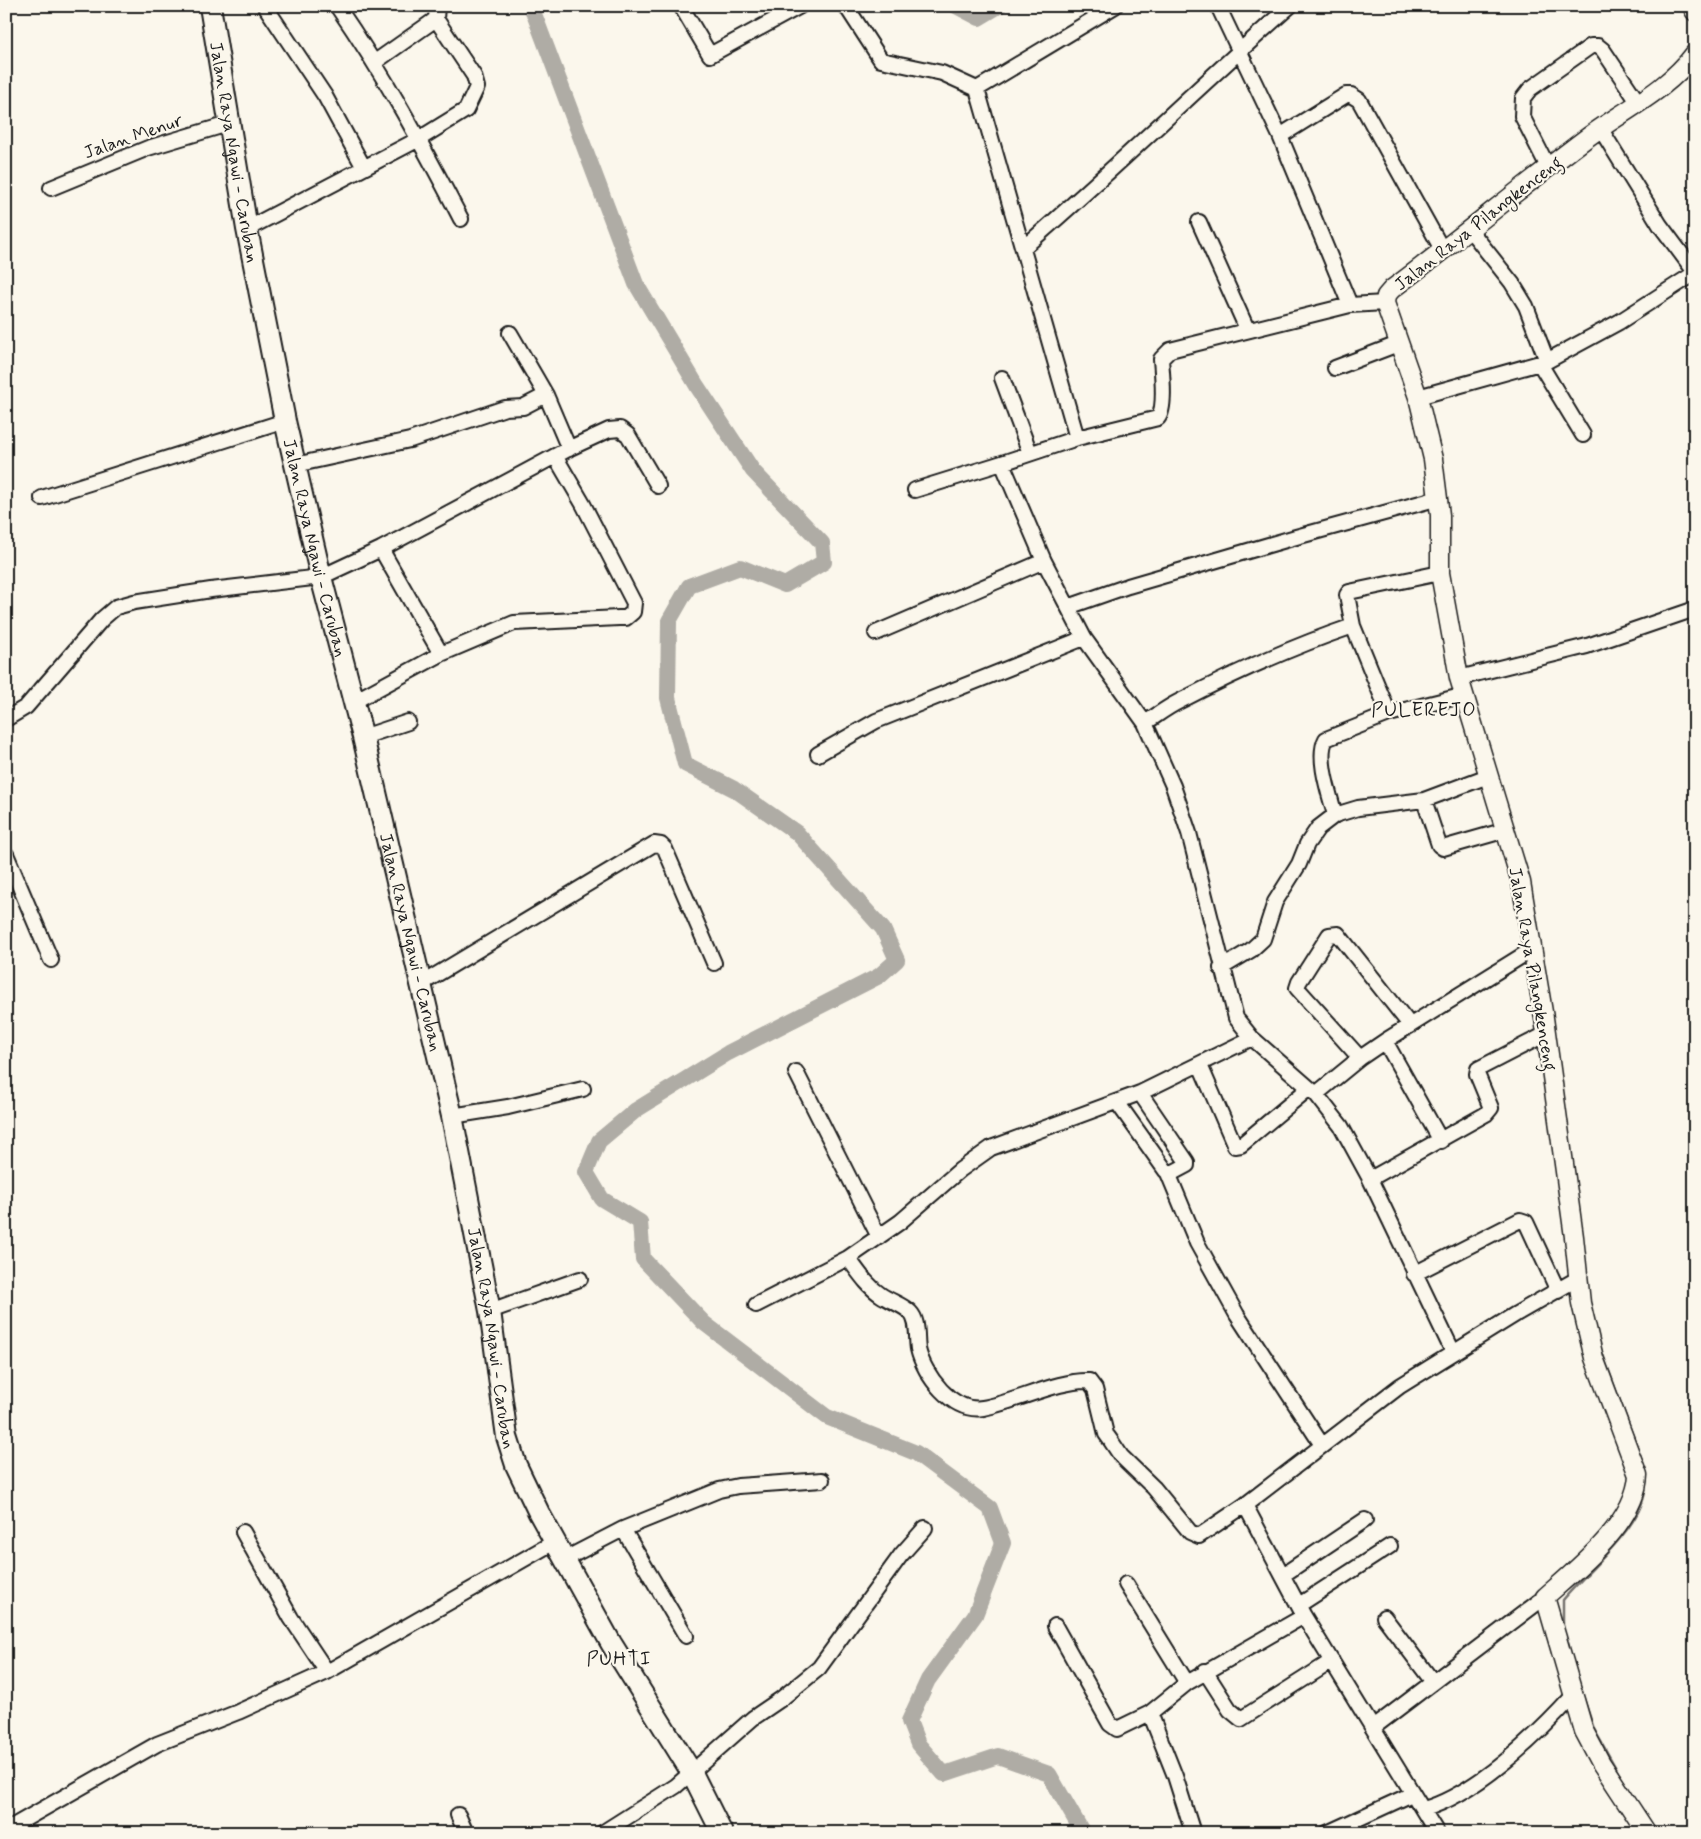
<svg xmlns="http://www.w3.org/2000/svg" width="1701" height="1839" font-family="Mynerve,sans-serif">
<rect width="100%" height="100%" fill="#fbf7ec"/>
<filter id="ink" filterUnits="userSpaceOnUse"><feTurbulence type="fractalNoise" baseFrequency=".02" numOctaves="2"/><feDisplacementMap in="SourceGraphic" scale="10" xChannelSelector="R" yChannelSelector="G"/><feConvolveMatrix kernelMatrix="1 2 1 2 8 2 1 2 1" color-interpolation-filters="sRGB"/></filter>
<g filter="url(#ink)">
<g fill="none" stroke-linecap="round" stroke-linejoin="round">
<path stroke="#74726e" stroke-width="2.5" d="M1599 1344 1643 1463
M1563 1629V1600C1587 1570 1652 1520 1645 1479
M1584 1699 1594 1729 1626 1786"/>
<path stroke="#afaca5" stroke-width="16" d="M531 6 636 284 697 386 753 471 822 543 824 562 785 585 740 567 689 586 669 621 668 698 685 764 734 789 797 833 883 929 897 960 879 976 728 1053 636 1110 599 1141 586 1172 602 1199 640 1222 643 1259 704 1323 827 1417 916 1453 990 1508 1003 1543 975 1615 928 1680 909 1721 918 1744 944 1774 998 1756 1049 1774 1083 1833
M956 6 979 18 999 6"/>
<defs>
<path id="minor" d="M265 6 325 96 363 166
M337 6C384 74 423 146 461 219
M681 6 710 55 800 6
M846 6 881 60 942 73 977 89
M1218 6 1280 136 1350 305
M375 62 436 19
M1600 128 1660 225 1695 272
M1280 136 1346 95H1351L1359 100 1443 251
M1548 167 1522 116 1523 98 1530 89 1591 46H1598L1603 50 1638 102
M51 188 148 148 228 124
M1199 222 1247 329
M247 229 419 139 466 110 477 87 474 76 436 19 437 6
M1470 230 1512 283 1526 306 1547 361
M1023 248C1114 170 1200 85 1290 6
M1385 303 1350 305 1170 350 1161 359C1162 373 1166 408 1158 418L1077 438 1002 463 1044 561 1068 607 1084 638 1145 723 1173 786 1189 833 1236 1018 1252 1038 1316 1094 1341 1126 1370 1179 1453 1352
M510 333 546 395 569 449
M1540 364 1583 435
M1335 368 1398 344
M1002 378 1030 453
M1418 397 1547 361 1619 322 1695 273
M1077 438 977 89 1115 6
M295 465 410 440 505 408 523 407 546 395
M915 490 1002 463
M42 498 285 421
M381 549 441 654
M1068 607 1128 586 1296 537 1439 498
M876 633 1044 561
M1459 678 1587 646 1695 609
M353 702 441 654 514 623 619 618H626L633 612 634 603 583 504 555 456
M1389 714 1353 626 1347 595 1349 592 1440 573
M6 719 26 707 102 619 116 607 134 602 211 590 321 577 381 549 570 448 609 430 620 429 628 435 658 486
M1145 723C1156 716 1166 708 1178 702 1234 673 1294 646 1353 626
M363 737 408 722
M818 754 876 721 1084 638
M1424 800 1439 845 1443 848 1506 830
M1335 815C1330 796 1316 757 1326 739L1389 714 1465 695
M6 854 51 960
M1221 968 1251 950 1263 939 1275 902 1299 864 1307 844 1318 828 1335 815 1358 808 1424 800 1488 776
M421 984 654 844 661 845 665 849 714 963
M1385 1041 1441 1141
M1360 1058 1297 988 1299 982 1329 935 1338 934 1410 1025
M1200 1065 1235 1146 1241 1145 1308 1089
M796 1072 879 1237
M1316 1094 1360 1058 1385 1041 1533 949
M1117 1102 1166 1171 1172 1173 1187 1165V1162L1140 1093
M452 1116 508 1107 583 1089
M1168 1173 1197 1243 1237 1315 1322 1445
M1370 1179 1486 1114 1491 1108 1477 1074 1478 1069 1546 1034
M848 1258C858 1271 867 1286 881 1295 890 1301 903 1305 910 1312 919 1321 916 1337 918 1349 924 1375 952 1413 983 1408 1012 1403 1062 1379 1089 1381L1095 1389 1106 1434 1111 1441 1121 1456 1154 1488 1190 1532 1199 1536 1245 1505 1400 1386 1516 1314 1577 1279
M1414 1274 1520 1220 1526 1222 1558 1291
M756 1305 848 1258 900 1222 960 1170 991 1148 1140 1093 1252 1038
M490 1311 580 1279
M1245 1505 1304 1616 1437 1833
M623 1529 686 1636
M243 1532 291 1618 327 1672
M565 1559 623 1529 719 1490 738 1486 822 1480
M1283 1575 1365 1520
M1126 1584 1187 1683
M1299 1605 1390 1546
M1384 1617 1433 1682
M1055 1626 1110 1724 1117 1729 1150 1713 1187 1683 1304 1616
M1205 1671 1230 1710 1241 1719 1332 1661
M1150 1713 1175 1776 1193 1833
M1374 1727 1545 1597
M1424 1809C1476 1794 1537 1736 1573 1696
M458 1815 466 1833
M6 1830 157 1744 238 1712 327 1672 556 1541
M602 1833 676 1786 753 1718 781 1699 819 1668 901 1555 925 1528
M1327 1833 1412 1794"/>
<path id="major" d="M1692 6 1695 12
M1647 1833 1601 1763 1584 1731 1545 1597C1578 1568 1636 1522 1638 1475L1594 1358 1581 1303 1574 1237 1544 1018 1521 882 1459 678 1440 573V515L1433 459 1418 397 1385 303 1386 296 1392 289C1458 240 1521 187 1588 137 1623 111 1668 90 1695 53"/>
<g id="highway">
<path id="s1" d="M210 6 247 229 285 421 321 577 363 737 452 1116 490 1311 507 1437 516 1465 539 1513 611 1643 692 1773 722 1833"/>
</g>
</defs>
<use href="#minor" stroke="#1c1c1c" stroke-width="18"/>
<use href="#major" stroke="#1c1c1c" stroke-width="21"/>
<use href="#highway" stroke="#1c1c1c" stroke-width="24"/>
<use href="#minor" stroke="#fbf7ec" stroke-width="14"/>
<use href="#major" stroke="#fbf7ec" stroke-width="18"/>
<use href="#highway" stroke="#fbf7ec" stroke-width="20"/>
</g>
</g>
<g text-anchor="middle" stroke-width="4.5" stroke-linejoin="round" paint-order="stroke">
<g font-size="18" fill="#1c1c1c" stroke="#fbf7ec">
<text transform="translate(133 136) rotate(-19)" y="6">Jalan Menur</text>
<text dy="6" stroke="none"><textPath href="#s1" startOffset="148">Jalan Raya Ngawi - Caruban</textPath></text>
<text transform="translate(1478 223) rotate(-38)" y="6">Jalan Raya Pilangkenceng</text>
<text dy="6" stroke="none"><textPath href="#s1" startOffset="552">Jalan Raya Ngawi - Caruban</textPath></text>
<text dy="6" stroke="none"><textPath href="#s1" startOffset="958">Jalan Raya Ngawi - Caruban</textPath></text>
<text transform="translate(1533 969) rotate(80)" y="6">Jalan Raya Pilangkenceng</text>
<text dy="6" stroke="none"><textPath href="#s1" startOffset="1362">Jalan Raya Ngawi - Caruban</textPath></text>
</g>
<g font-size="20" letter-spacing="1" fill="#1c1c1c" stroke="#fbf7ec">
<text x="1424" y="716">PULEREJO</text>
<text x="619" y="1665">PUHTI</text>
</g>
</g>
<rect width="1701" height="1839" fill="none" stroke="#fbf7ec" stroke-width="25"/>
<rect x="12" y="12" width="1676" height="1814" fill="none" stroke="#1c1c1c" stroke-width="2" filter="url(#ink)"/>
</svg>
